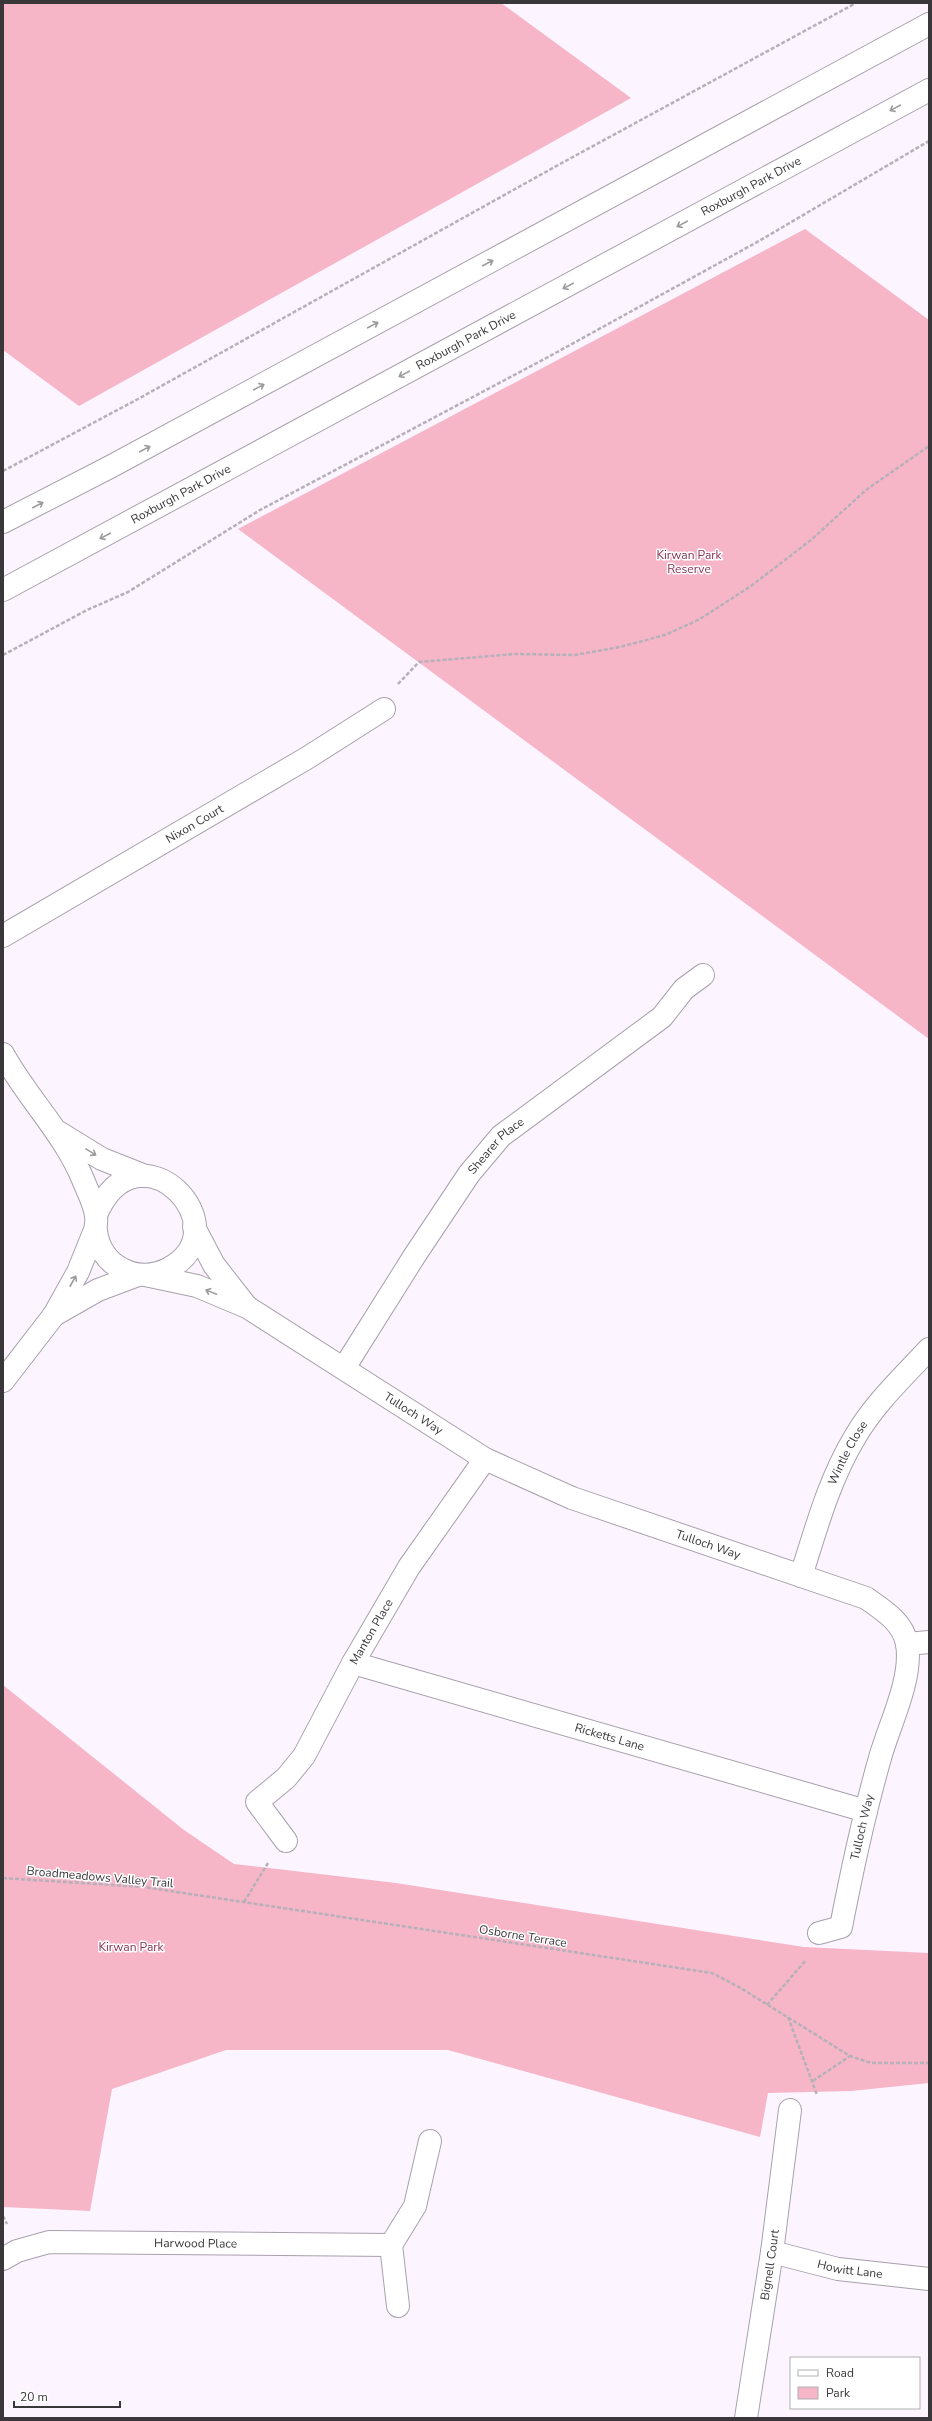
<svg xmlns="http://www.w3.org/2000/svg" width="932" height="2421" font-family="'Nunito Sans',sans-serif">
<rect width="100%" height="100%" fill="#fcf4ff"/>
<path fill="#f6b6c8" d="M3 3H501L631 98 79 406 3 350Z
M805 229 929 320V1039L238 529Z
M3 1685 184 1830 234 1864 396 1883 804 1947 929 1953V2083L851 2091 768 2093 760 2137 448 2050H226L112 2089 90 2211 3 2207Z"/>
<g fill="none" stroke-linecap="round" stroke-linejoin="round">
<defs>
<g id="minor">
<path d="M3 522 110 467 929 24"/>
<path id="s1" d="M3 590 929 90"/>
<path id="s2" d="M3 936 307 758 384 709"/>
<path d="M3 1054C27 1098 65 1134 84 1182 88 1192 95 1205 96 1216 97 1221 95 1226 96 1231 98 1247 107 1262 122 1269 136 1277 154 1276 168 1269 245 1229 138 1117 96 1215"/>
<path d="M58 1132 102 1159 145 1176"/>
<path d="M194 1227 214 1265 246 1306"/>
<path id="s3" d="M145 1275 197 1286 247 1307 485 1459 572 1498 866 1598C883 1610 903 1622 907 1644 913 1679 889 1725 880 1758 864 1814 852 1870 841 1927L819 1933"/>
<path d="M54 1315 98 1290 138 1275"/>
<path id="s4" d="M344 1368 415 1255 469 1174 501 1136 662 1017 684 989 703 975"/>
<path d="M3 1381 54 1315 78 1272 95 1230"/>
<path id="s5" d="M801 1576C816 1529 829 1480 855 1437 874 1404 903 1377 929 1349"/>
<path d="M907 1644 929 1642"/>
<path id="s6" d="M353 1663 866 1811"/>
<path id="s7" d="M286 1841 257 1802 286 1778 304 1756 353 1663 409 1567 485 1459"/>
<path id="s8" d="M772 2252 838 2269 929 2279"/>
<path id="s9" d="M3 2259 17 2251 49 2242 391 2245"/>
<path d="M398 2306 391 2245 415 2206 430 2141"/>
<path id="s10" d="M746 2418 772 2252 790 2110"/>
</g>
</defs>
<use href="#minor" stroke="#a8a0ac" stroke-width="24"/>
<path stroke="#b6b0b8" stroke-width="2.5" stroke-dasharray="4 2" stroke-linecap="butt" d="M3 471 138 399 560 164 856 3
M3 655 87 610 128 592 260 510 550 356 759 241 929 141
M398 684 419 662 515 654 575 655 620 647 665 635 700 619 751 586 811 540 866 490 929 446
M3 1878 144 1887 712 1973 739 1987 850 2056 871 2063H929
M244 1902 268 1863
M767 2005 806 1960
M788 2017 817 2095
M813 2081 850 2056
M3 2216 7 2224"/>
<use href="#minor" stroke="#fff" stroke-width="22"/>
</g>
<defs><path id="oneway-shaft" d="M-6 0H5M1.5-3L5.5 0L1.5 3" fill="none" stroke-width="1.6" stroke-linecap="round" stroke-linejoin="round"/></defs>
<g stroke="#9c9b9d">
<use href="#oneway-shaft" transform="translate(895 108) rotate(152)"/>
<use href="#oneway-shaft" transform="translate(682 224) rotate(152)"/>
<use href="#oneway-shaft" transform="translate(488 263) rotate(-28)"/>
<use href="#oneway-shaft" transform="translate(568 286) rotate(152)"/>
<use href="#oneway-shaft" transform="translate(373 325) rotate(-28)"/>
<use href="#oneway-shaft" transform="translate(404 374) rotate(152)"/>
<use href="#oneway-shaft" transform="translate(259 387) rotate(-28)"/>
<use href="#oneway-shaft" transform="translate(145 449) rotate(-28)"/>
<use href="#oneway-shaft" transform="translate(38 505) rotate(-27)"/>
<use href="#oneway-shaft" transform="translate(105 536) rotate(152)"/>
<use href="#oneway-shaft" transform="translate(91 1152) rotate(32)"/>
<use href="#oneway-shaft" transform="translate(73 1281) rotate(-61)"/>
<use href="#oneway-shaft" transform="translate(211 1292) rotate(-158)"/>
</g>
<g text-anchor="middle" stroke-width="3" stroke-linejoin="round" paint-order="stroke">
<g font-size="12" fill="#3a373b" stroke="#fff">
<text dy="4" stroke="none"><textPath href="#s1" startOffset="850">Roxburgh Park Drive</textPath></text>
<text dy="4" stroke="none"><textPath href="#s1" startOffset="526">Roxburgh Park Drive</textPath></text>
<text dy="4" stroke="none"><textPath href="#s1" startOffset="202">Roxburgh Park Drive</textPath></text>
<text dy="4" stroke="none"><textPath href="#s2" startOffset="222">Nixon Court</textPath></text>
<text dy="4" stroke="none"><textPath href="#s4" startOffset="270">Shearer Place</textPath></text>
<text dy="4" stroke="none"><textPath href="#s3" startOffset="305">Tulloch Way</textPath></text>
<text dy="4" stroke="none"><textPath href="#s5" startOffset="132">Wintle Close</textPath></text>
<text dy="4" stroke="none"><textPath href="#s3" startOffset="629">Tulloch Way</textPath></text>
<text dy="4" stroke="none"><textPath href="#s7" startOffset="256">Manton Place</textPath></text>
<text dy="4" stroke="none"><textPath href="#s6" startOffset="267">Ricketts Lane</textPath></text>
<text transform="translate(862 1827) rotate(-77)" y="4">Tulloch Way</text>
<text transform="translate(100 1877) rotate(5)" y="4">Broadmeadows Valley Trail</text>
<text transform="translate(523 1936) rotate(9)" y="4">Osborne Terrace</text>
<text dy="4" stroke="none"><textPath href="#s9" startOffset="196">Harwood Place</textPath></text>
<text dy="4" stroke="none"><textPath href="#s10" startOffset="155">Bignell Court</textPath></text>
<text dy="4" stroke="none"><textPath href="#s8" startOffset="80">Howitt Lane</textPath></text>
</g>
<g font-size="12" fill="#853251" stroke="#fff">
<text x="689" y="559">Kirwan Park<tspan x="689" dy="14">Reserve</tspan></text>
<text x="131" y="1951">Kirwan Park</text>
</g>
</g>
<rect width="932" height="2421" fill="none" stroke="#3a373b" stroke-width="8"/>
<rect x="790" y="2357" width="130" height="52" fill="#ffffff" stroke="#b0afb1"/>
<rect x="798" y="2370" width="20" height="6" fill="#ffffff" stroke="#b0afb1"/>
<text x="826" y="2377" font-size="12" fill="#3a373b">Road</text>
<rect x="798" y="2387" width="20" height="12" fill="#f6b6c8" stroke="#b0afb1"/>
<text x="826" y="2397" font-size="12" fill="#3a373b">Park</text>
<path d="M14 2401v6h106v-6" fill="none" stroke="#3a373b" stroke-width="2"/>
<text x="20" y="2401" font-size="12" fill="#3a373b" stroke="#ffffff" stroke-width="3" paint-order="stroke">20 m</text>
</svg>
